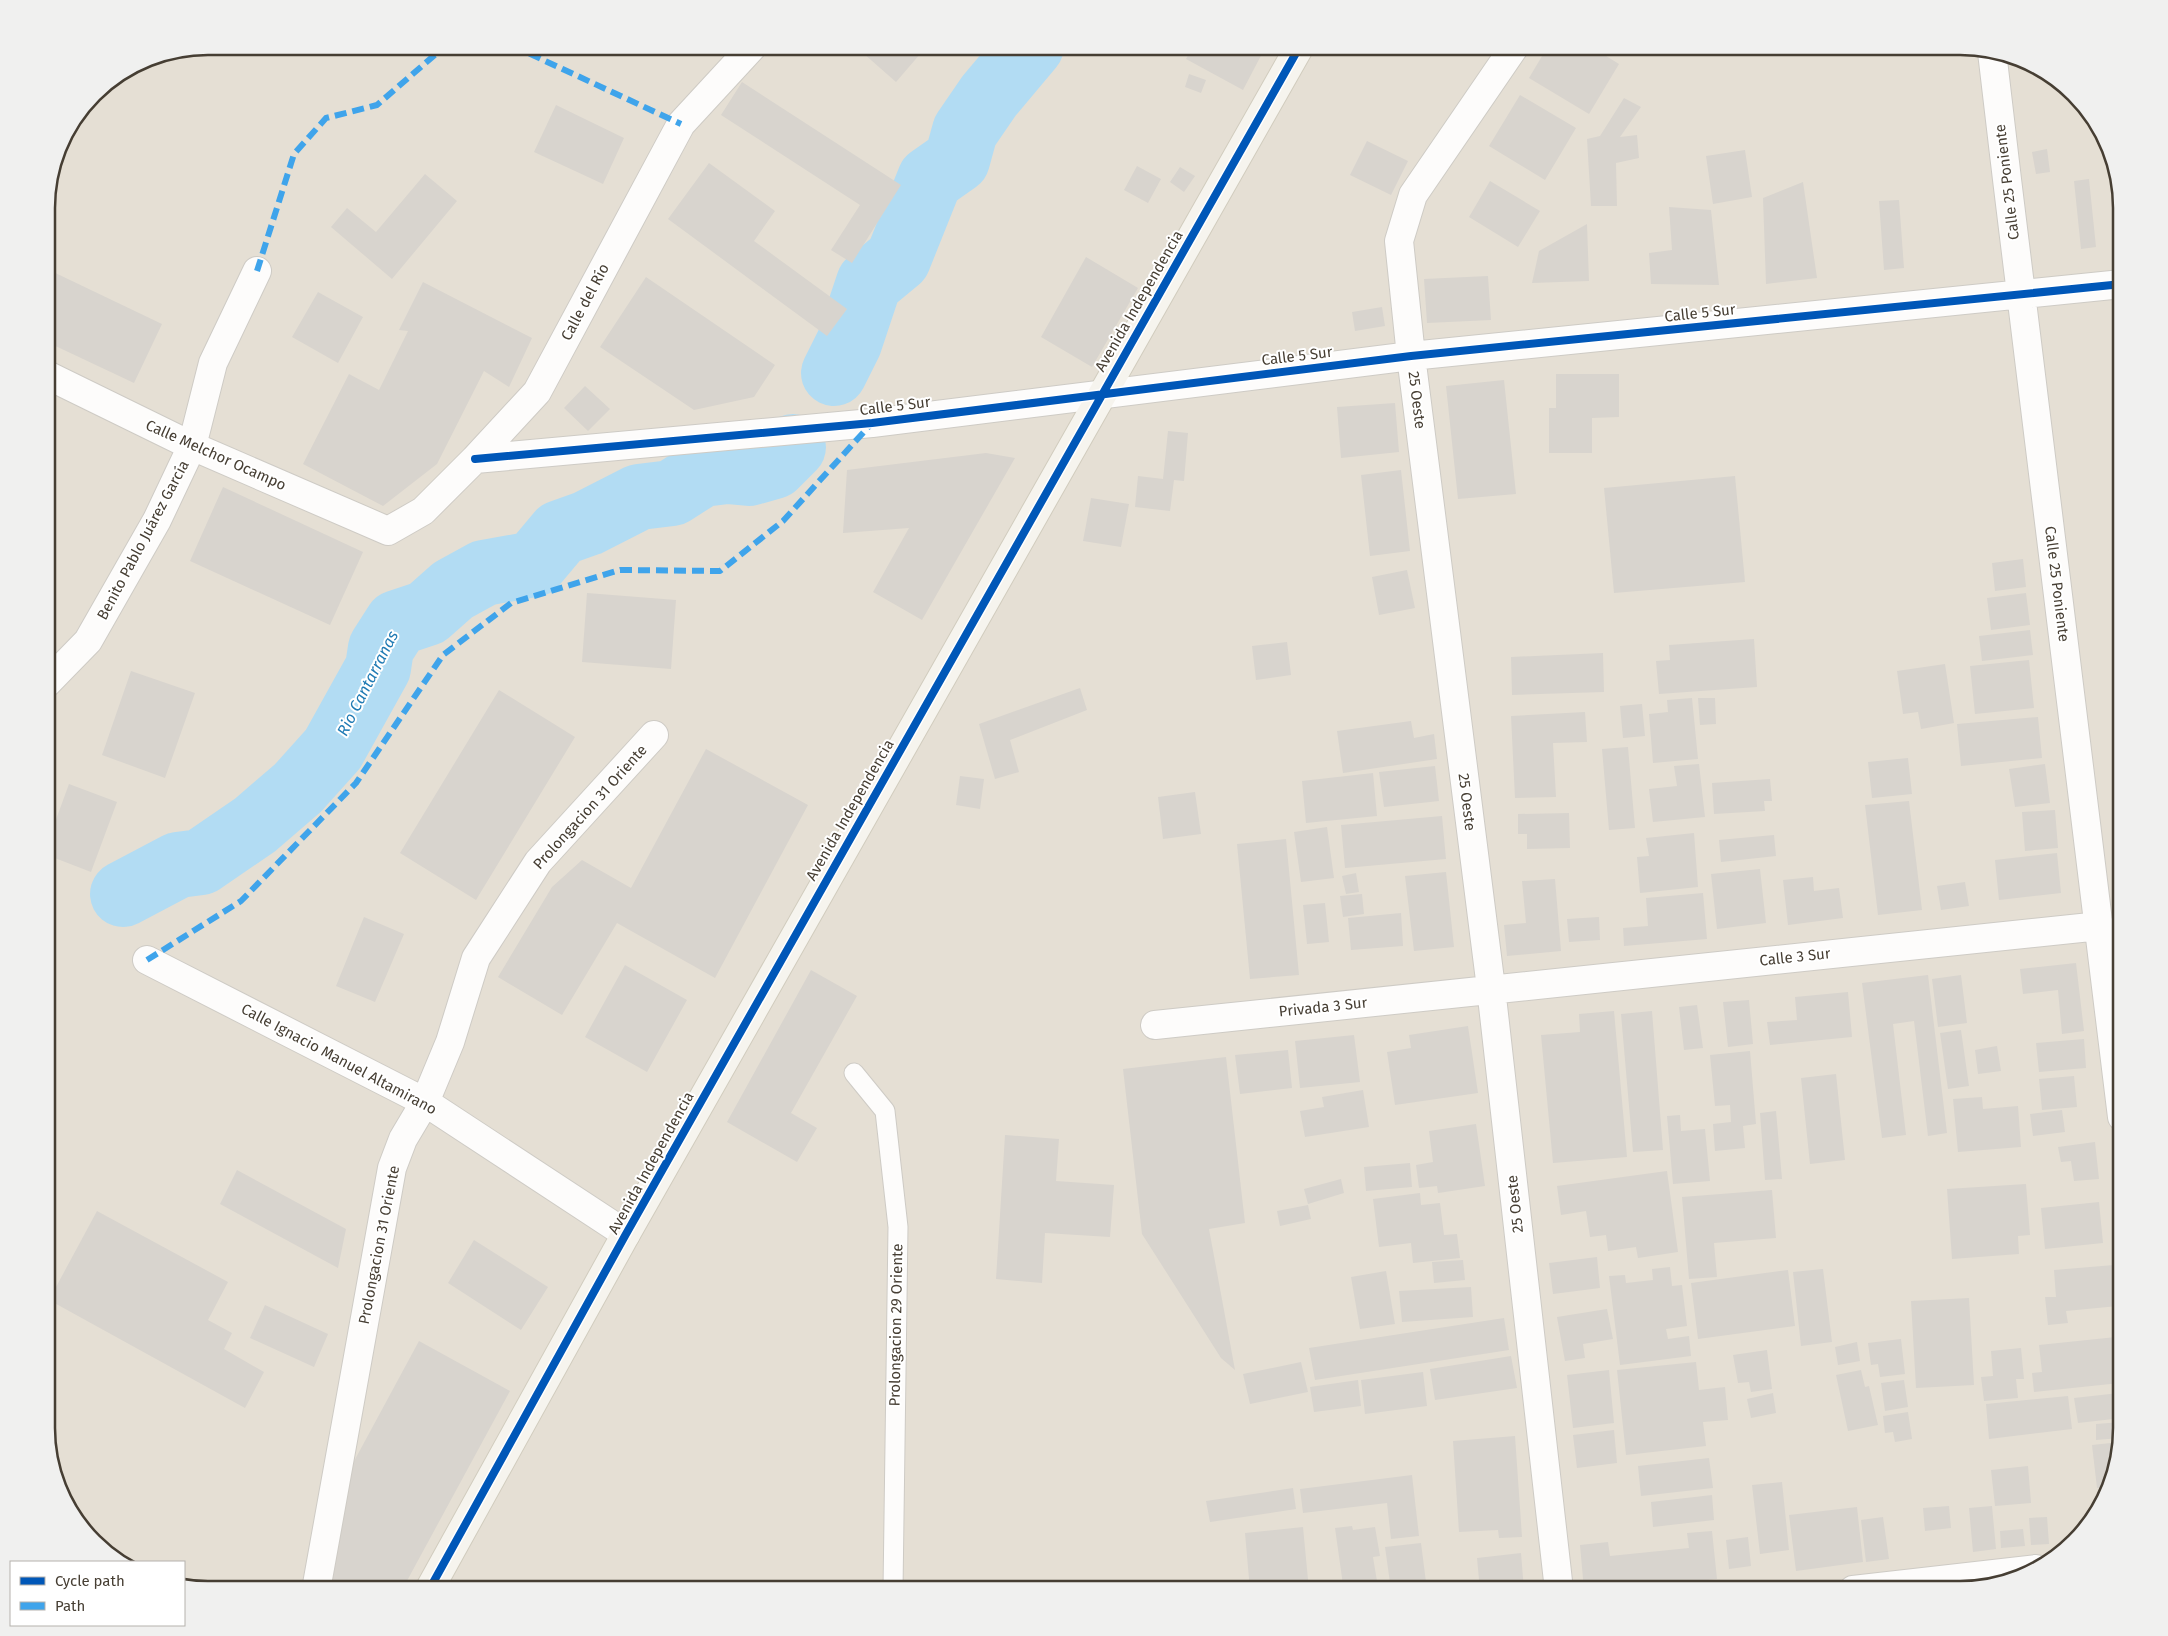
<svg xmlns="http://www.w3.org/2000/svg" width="2168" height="1636" font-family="'Fira Sans',sans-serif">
<rect width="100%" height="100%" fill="#f0ede7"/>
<path fill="#e5dfd4" d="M208 46H1961L2013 55 2059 80 2105 136 2122 207V1429L2113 1481 2088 1527 2032 1573 1960 1590H207L184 1586V1562H120L109 1556 63 1500 47 1439V197L59 146 94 93 146 58Z"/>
<path fill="#deedc4" d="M2122 507V629L2116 580Z"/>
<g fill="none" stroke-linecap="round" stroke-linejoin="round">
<path stroke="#b2dcf3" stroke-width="66" d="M834 373 849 343 869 283 898 259 930 179 957 160 965 131 989 96 1031 46
M123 894 178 865 201 862 255 825 298 788 333 749 378 668 381 648 397 623 427 613 453 590 484 573 534 564 560 533 588 523 639 497 672 493 702 474 727 471 749 473 774 466 793 447"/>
</g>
<path fill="#d8d4ce" d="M855 46H927L896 82Z
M1193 46H1266L1243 90 1186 59Z
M1548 46H1590L1619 64 1589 114 1529 78Z
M1189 74 1206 80 1201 93 1185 87Z
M742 82 901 185 852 263 831 250 860 205 721 115Z
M1520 95 1576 128 1545 180 1489 146Z
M1624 98 1641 107 1620 137 1637 135 1639 158 1616 163 1617 206H1591L1587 139 1600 136Z
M556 105 624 138 603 184 534 152Z
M1367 141 1408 161 1391 195 1350 175Z
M2047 149 2050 172 2036 174 2032 152Z
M1745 150 1752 197 1713 204 1706 156Z
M709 163 775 211 754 241 847 309 827 336 668 219Z
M1137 166 1161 179 1148 203 1124 190Z
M1180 167 1195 176 1184 192 1170 182Z
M425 174 457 201 392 279 331 227 347 208 376 232Z
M2089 179 2096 247 2081 249 2074 181Z
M1490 181 1540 211 1518 247 1469 217Z
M1803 182 1817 278 1766 284 1763 198Z
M1899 200 1904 268 1884 270 1879 201Z
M1669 207 1711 210 1719 285 1651 284 1649 253 1672 250Z
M1587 224 1589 281 1532 283 1539 251Z
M1086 257 1138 288 1092 367 1041 337Z
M47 269 162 324 134 383 47 342Z
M1488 276 1491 320 1427 323 1424 279Z
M646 277 775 365 754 397 694 410 600 347Z
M423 282 532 338 509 387 484 371 437 464 383 506 303 464 349 374 379 390 408 331 399 330Z
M318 292 363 317 338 363 292 337Z
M1382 307 1385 326 1355 331 1352 312Z
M1556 374H1619V417L1592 418V453H1549V408H1556Z
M1504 380 1516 494 1458 499 1446 386Z
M585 386 610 409 588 431 564 408Z
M1395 403 1399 452 1341 458 1337 407Z
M1168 431 1188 433 1184 481 1174 480 1170 511 1135 507 1138 476 1163 479Z
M986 453 1015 458 922 620 873 592 909 528 843 533 847 470Z
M1401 470 1410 551 1370 556 1361 475Z
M1735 476 1745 582 1614 593 1604 488Z
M223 487 363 552 330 625 190 561Z
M1091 498 1129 504 1121 547 1083 541Z
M2023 559 2026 587 1995 591 1992 563Z
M1407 570 1415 608 1379 615 1372 577Z
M587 593 676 600 671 669 582 662Z
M2026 593 2030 625 1991 630 1987 598Z
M2030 630 2033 655 1982 661 1979 636Z
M1754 639 1757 687 1659 694 1656 661 1670 660 1669 645Z
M1287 642 1291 675 1256 680 1252 646Z
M1603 653 1604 692 1512 695 1511 657Z
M2029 660 2034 708 1975 714 1970 666Z
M1945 664 1954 723 1921 729 1918 712 1903 714 1897 671Z
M131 671 195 693 165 778 102 755Z
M1080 688 1087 710 1010 740 1019 772 995 779 979 724Z
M499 690 575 737 476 900 400 853Z
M1692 698 1698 759 1653 763 1649 714 1668 712 1667 700Z
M1698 698H1715L1716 724 1700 725Z
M1642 704 1645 736 1623 738 1620 706Z
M1585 712 1587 742 1553 743 1556 797 1515 798 1511 716Z
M2038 717 2042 758 1961 766 1957 724Z
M1411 721 1414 738 1434 734 1437 759 1343 773 1337 731Z
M1628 747 1635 828 1609 830 1602 749Z
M706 749 808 805 715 978 617 923 562 1015 498 977 552 887 582 860 631 888Z
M1908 758 1912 794 1872 798 1868 762Z
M1699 764 1705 817 1653 822 1649 789 1677 786 1674 766Z
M2045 764 2050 803 2015 807 2009 769Z
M1435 766 1439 801 1384 807 1379 772Z
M1373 773 1377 816 1306 823 1302 781Z
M960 776 984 779 980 809 956 805Z
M1770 779 1772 801H1764L1765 811 1714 814 1712 783Z
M69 784 117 802 91 872 47 855V844Z
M1195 792 1201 834 1163 839 1158 797Z
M1909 801 1922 910 1878 915 1865 805Z
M2055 810 2058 848 2025 851 2022 812Z
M1569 813 1570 848 1527 849V834H1518V814Z
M1442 816 1446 859 1345 868 1341 825Z
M1327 827 1334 878 1301 882 1294 832Z
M1694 833 1698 887 1640 893 1637 857 1649 856 1646 838Z
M1774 835 1776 856 1721 862 1719 840Z
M1286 839 1299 975 1250 979 1237 844Z
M2057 853 2061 893 1999 900 1995 860Z
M1760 869 1766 923 1717 929 1711 874Z
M1446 872 1454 947 1414 951 1405 876Z
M1356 873 1359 892 1346 894 1342 876Z
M1813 877 1814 891 1839 888 1843 918 1788 925 1783 880Z
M1555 879 1561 951 1507 956 1504 925 1526 923 1522 881Z
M1965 882 1969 906 1941 910 1937 886Z
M1703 893 1707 939 1624 946 1623 928 1648 926 1646 898Z
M1362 894 1364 914 1343 917 1340 896Z
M1325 903 1329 942 1307 944 1303 905Z
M1401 913 1403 946 1351 950 1348 918Z
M364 917 404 934 375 1002 336 986Z
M1599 917 1600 940 1569 942 1567 919Z
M2076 963 2084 1031 2062 1034 2058 990 2023 994 2020 969Z
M625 965 687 1000 647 1072 585 1037Z
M811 970 857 996 791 1113 817 1128 797 1162 727 1122Z
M1928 975 1947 1133 1928 1136 1914 1021 1893 1024 1906 1135 1882 1138 1862 983Z
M1961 975 1967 1023 1938 1027 1932 979Z
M1848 992 1852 1037 1770 1045 1767 1022 1797 1020 1795 997Z
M1749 1000 1753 1044 1728 1047 1723 1002Z
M1697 1005 1703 1048 1684 1050 1679 1007Z
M1614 1011 1627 1157 1553 1163 1541 1035 1580 1032 1579 1014Z
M1652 1011 1663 1150 1633 1152 1621 1014Z
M1468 1026 1478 1093 1395 1105 1387 1052 1411 1048 1409 1035Z
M1961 1030 1969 1086 1948 1089 1940 1033Z
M1354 1035 1360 1082 1300 1088 1295 1041Z
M2084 1039 2086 1068 2039 1072 2036 1043Z
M1997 1046 2001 1071 1978 1074 1975 1050Z
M1288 1050 1292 1088 1240 1094 1235 1055Z
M1750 1051 1756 1124 1743 1126 1745 1148 1715 1151 1713 1124 1731 1122 1730 1105 1715 1106 1710 1055Z
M1226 1057 1245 1223 1209 1229 1235 1370 1221 1358 1142 1234 1123 1069Z
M1836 1074 1845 1160 1810 1164 1801 1078Z
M2074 1076 2077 1107 2042 1110 2039 1079Z
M1363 1090 1369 1127 1305 1137 1300 1111 1324 1107 1322 1097Z
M1982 1097 1983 1109 2018 1106 2021 1147 1958 1152 1953 1099Z
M2062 1110 2065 1132 2033 1136 2030 1114Z
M1776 1111 1782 1179 1765 1180 1760 1113Z
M1680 1115 1681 1131 1705 1129 1710 1181 1673 1184 1667 1116Z
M1476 1124 1485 1186 1438 1193 1437 1186 1419 1188 1416 1165 1433 1162 1429 1131Z
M1005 1135 1059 1139 1056 1181 1114 1185 1110 1237 1045 1233 1042 1283 996 1279Z
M2095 1142 2099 1179 2074 1181 2071 1161 2061 1162 2058 1147Z
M1410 1163 1412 1187 1366 1191 1364 1167Z
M237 1170 346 1229 338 1268 220 1204Z
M1667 1171 1678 1252 1638 1258 1636 1247 1608 1251 1606 1235 1590 1237 1586 1211 1561 1215 1557 1186Z
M1341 1179 1344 1193 1308 1204 1304 1189Z
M2026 1184 2030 1235 2018 1236 2019 1254 1952 1259 1947 1189Z
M1772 1190 1776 1238 1714 1243 1717 1277 1689 1279 1682 1197Z
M1420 1193 1421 1205 1440 1203 1444 1235 1457 1234 1460 1258 1413 1263 1411 1243 1379 1247 1373 1199Z
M2099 1202 2103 1243 2045 1249 2041 1208Z
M1308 1205 1311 1219 1280 1226 1277 1211Z
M97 1211 228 1282 208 1320 232 1333 224 1349 264 1372 245 1408 49 1300Z
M474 1240 548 1287 521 1330 448 1283Z
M1597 1257 1600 1288 1553 1294 1549 1263Z
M1463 1260 1465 1280 1434 1283 1432 1262Z
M2114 1265 2118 1306 2066 1311 2068 1323 2048 1325 2045 1297H2056L2054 1270Z
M1670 1267 1672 1286 1682 1285 1687 1326 1666 1329 1668 1339 1689 1336 1691 1356 1620 1365 1609 1276 1625 1275 1626 1283 1653 1280 1652 1269Z
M1823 1269 1832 1342 1801 1346 1793 1272Z
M1788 1270 1795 1326 1698 1339 1691 1283Z
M1386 1271 1395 1324 1360 1329 1351 1277Z
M1471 1287 1473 1317 1402 1322 1399 1291Z
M1969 1298 1974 1385 1916 1388 1911 1301Z
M265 1305 328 1334 314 1367 250 1338Z
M1607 1309 1613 1339 1583 1344 1585 1358 1565 1361 1557 1317Z
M1504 1318 1509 1350 1315 1380 1309 1348Z
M2116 1337 2120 1383 2034 1392 2032 1373 2042 1372 2039 1345Z
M1901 1339 1905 1374 1880 1377 1878 1364 1871 1365 1868 1343Z
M419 1341 510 1391 402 1590H327L352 1465Z
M1857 1342 1860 1361 1838 1365 1835 1347Z
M2021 1348 2024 1379H2016L2018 1398 1984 1401 1981 1377 1993 1376 1991 1351Z
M1767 1350 1772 1389 1751 1392 1749 1382 1738 1383 1733 1355Z
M1511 1356 1517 1388 1435 1400 1430 1369Z
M1301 1362 1308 1392 1250 1404 1243 1374Z
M1696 1362 1699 1390 1725 1387 1728 1420 1703 1422 1706 1446 1626 1455 1617 1370Z
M1609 1370 1614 1423 1573 1428 1567 1375Z
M1861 1370 1865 1387 1869 1386 1878 1425 1848 1431 1836 1375Z
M1423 1372 1427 1406 1365 1414 1361 1380Z
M1358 1380 1361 1406 1314 1412 1310 1387Z
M1904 1380 1908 1407 1885 1411 1881 1383Z
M1773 1393 1776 1413 1751 1418 1747 1399Z
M2119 1393 2122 1418 2078 1423 2074 1398Z
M2068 1396 2072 1429 1989 1439 1986 1404Z
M1908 1412 1912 1439 1895 1442 1893 1432 1885 1433 1883 1416Z
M2122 1422 2120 1438 2096 1440V1424Z
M1614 1430 1617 1463 1577 1468 1573 1435Z
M1515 1436 1522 1537 1499 1538 1498 1530 1459 1532 1453 1441Z
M2120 1442 2113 1481 2110 1487 2097 1488 2092 1445Z
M1709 1458 1713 1488 1641 1496 1638 1466Z
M2028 1466 2031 1503 1995 1506 1991 1470Z
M1412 1475 1419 1536 1391 1539 1387 1503 1303 1513 1300 1489Z
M1782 1482 1789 1550 1760 1554 1752 1485Z
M1293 1488 1296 1509 1210 1522 1206 1501Z
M1712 1495 1714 1520 1653 1527 1651 1502Z
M1949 1506 1951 1528 1925 1531 1923 1508Z
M1992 1506 1996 1549 1973 1552 1969 1508Z
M1857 1507 1863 1562 1796 1571 1789 1515Z
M1883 1517 1889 1559 1866 1562 1861 1520Z
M2047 1517 2049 1544 2031 1545 2029 1518Z
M1352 1526 1353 1530 1375 1527 1380 1556 1373 1557 1377 1581 1343 1585 1335 1528Z
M1303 1527 1309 1590H1250L1245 1533Z
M2023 1529 2025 1546 2001 1548 2000 1531Z
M1712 1531 1717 1579 1606 1590H1584L1580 1545 1608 1542 1610 1556 1689 1548 1687 1533Z
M1748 1537 1751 1566 1729 1569 1726 1540Z
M1421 1543 1427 1590H1391L1385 1547Z
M1521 1553 1524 1590H1480L1477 1558Z
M1455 1585 1456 1590H1434L1433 1588Z"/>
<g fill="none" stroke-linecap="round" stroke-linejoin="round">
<defs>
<path id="lane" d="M854 1073 885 1111 898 1227 893 1590"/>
<path id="street" d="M1515 46 1413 195 1399 241 1411 356 1491 988 1559 1590
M1992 52C2033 407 2081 761 2122 1117
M47 375 192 446 388 531 423 511 475 459 537 392 681 124 753 46
M475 459 872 423 1411 356 2122 284
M47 683 88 641 157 520 192 446 213 363 257 271
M147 960 425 1102 626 1234
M1155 1025 2100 926
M316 1590 392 1168 403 1139 425 1102 450 1042 476 958 538 862 654 735
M1853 1590 2036 1569"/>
<path id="secondary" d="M429 1590 626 1234 1300 46"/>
</defs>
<use href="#lane" stroke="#cecbc5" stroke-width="21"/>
<use href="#street" stroke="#cecbc5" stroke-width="30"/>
<use href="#secondary" stroke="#d1ccbe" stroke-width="30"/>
<use href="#lane" stroke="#fdfcfb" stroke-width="19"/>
<use href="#street" stroke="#fdfcfb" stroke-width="28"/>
<use href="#secondary" stroke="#f6f4ee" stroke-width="28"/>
<path stroke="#3fa4eb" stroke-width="6" stroke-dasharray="12 6" stroke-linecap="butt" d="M513 46 681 124
M257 271 294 154 326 118 377 105 445 46
M147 960 241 901 356 783 443 655 511 603 620 570 720 571 783 521 872 423"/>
<defs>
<path id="cycleway" d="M475 459 872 423 1411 356 2122 284
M429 1590 626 1234 1300 46"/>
</defs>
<use href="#cycleway" stroke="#fff" stroke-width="11"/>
<use href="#cycleway" stroke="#0057b8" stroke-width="8"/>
</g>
<g text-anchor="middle" stroke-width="4" stroke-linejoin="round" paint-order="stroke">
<g font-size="15" fill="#463e33" stroke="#fff">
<text transform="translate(2007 182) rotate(-97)" y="5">Calle 25 Poniente</text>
<text transform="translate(1139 301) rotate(-60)" y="5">Avenida Independencia</text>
<text transform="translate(585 302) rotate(-62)" y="5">Calle del Río</text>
<text transform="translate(1700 313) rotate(-6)" y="5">Calle 5 Sur</text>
<text transform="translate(1297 356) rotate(-7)" y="5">Calle 5 Sur</text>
<text transform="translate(1417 400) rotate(83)" y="5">25 Oeste</text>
<text transform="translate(895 406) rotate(-7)" y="5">Calle 5 Sur</text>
<text transform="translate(216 455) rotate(24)" y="5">Calle Melchor Ocampo</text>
<text transform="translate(143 540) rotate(-62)" y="5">Benito Pablo Juárez García</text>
<text transform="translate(2057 584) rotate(83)" y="5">Calle 25 Poniente</text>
<text transform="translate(1467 802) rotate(83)" y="5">25 Oeste</text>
<text transform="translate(590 807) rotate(-48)" y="5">Prolongacion 31 Oriente</text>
<text transform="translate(850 810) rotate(-60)" y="5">Avenida Independencia</text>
<text transform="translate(1795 957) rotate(-6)" y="5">Calle 3 Sur</text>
<text transform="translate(1323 1007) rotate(-6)" y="5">Privada 3 Sur</text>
<text transform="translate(339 1059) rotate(28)" y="5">Calle Ignacio Manuel Altamirano</text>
<text transform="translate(651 1163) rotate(-61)" y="5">Avenida Independencia</text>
<text transform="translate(1515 1204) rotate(-96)" y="5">25 Oeste</text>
<text transform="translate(379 1245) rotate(-79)" y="5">Prolongacion 31 Oriente</text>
<text transform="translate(896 1325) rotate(-89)" y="5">Prolongacion 29 Oriente</text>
</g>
<g font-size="16" font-style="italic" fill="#207bb4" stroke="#fff">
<text transform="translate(367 683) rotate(-63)" y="6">Rio Cantarranas</text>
</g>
</g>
<path d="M0 0H2168V1636H0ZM208 55H1960A153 153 0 0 1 2113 208V1428A153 153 0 0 1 1960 1581H208A153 153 0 0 1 55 1428V208A153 153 0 0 1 208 55Z" fill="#f0f0ef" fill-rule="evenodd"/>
<path fill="none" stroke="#463e33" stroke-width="2.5" d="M208 55H1960A153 153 0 0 1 2113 208V1428A153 153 0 0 1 1960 1581H208A153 153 0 0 1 55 1428V208A153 153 0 0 1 208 55Z"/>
<rect x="10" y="1561" width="175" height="65" fill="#ffffff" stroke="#b5b2ad"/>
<rect x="20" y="1577" width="25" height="8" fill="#0057b8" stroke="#b5b2ad"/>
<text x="55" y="1586" font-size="15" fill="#463e33">Cycle path</text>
<rect x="20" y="1602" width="25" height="8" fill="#3fa4eb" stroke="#b5b2ad"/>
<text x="55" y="1611" font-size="15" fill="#463e33">Path</text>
</svg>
